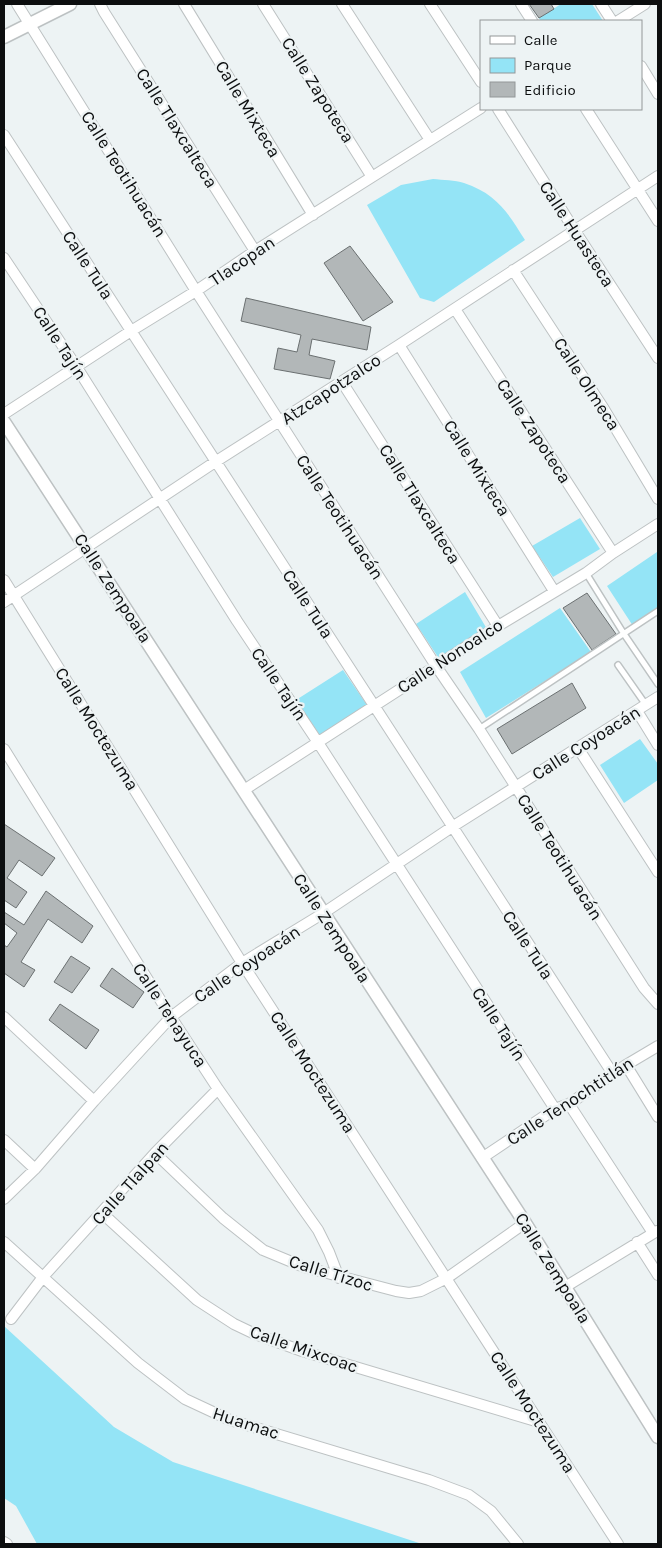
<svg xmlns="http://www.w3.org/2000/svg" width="662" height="1548" font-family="Karla,sans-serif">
<rect width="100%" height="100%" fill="#edf3f4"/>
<path fill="#94e4f6" d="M561 4H592L603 21H541L539 18Z
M433 179C443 180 455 180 464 183 497 194 508 213 525 240L434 302 420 298 367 205 401 185Z
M580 518 600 549 553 577 532 546Z
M657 552 658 555V610L633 626 607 586Z
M465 592 487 629 440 660 416 624Z
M560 608 591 652 486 718 460 672Z
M343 670 369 708 321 737 296 700Z
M640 739 658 764V780L624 803 600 765Z
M4 1326 114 1427 173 1462 422 1544H37L16 1506 4 1498Z"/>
<path fill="#b2b7b8" stroke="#6b7071" d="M529 4H551L554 9 539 18Z
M350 246 393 302 363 321 324 263Z
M246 298 371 327 367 350 312 339 309 355 335 361 330 379 274 369 278 348 297 352 301 335 241 321Z
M587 593 616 634 592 650 563 608Z
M572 683 586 708 512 754 497 729Z
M4 824 55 858 42 876 19 860 7 878 27 892 16 908 4 900Z
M46 891 93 926 82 943 48 919 21 962 35 970 24 987 4 973V945L7 947 17 933 4 923V912L24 925Z
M71 956 90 968 72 993 54 982Z
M112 968 144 992 133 1008 100 986Z
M60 1004 99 1030 86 1049 49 1020Z"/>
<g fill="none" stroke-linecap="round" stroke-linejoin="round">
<defs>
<path id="service" d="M586 573 624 634 658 684
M618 665 646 705
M479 729 658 611"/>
<path id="minor" d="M17 4 196 291 436 666 479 729 644 988 658 1004
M100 4 104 12 255 251
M184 4 313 215
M263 4 372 177
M342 4 430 140
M430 4 481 82
M521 4 532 21
M601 4 612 21
M618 21 645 4
M641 66 658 94
M498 109 575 231 658 358
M586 109 658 221
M4 135 613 1074
M4 258 76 366 237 621 317 741 555 1109
M513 270 604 409 658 499
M455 309 613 553
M399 345 554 591
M342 382 498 626
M4 414 131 331 196 291 255 251 481 108
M4 580 242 963 618 1544
M4 602 215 462 399 345 658 176
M637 711 658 745
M578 748 658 872
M4 749 171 1017 218 1089 318 1230 329 1252 339 1278
M244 790 498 626 586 573 613 553 658 524
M4 1017 94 1101
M626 1065 658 1117
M569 1104 653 1233
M4 1140 35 1169
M155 1153 223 1218 263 1250 304 1267 396 1291 409 1293 421 1291 447 1278 525 1223
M482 1158 555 1109 569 1104 626 1065 658 1046
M4 1199 35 1169 94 1101 171 1017 242 963 322 914 452 827 658 697
M102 1213 197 1300 234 1324 255 1334 302 1351 539 1422
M4 1242 138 1363 185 1399 230 1420 429 1480 469 1495 491 1511 518 1544
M637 1242 658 1275
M565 1287 657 1231
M11 1319 43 1277 155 1153 218 1089
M4 1542 7 1544"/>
<path id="tertiary" d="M4 37 70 4
M4 422 525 1223 658 1437"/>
</defs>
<use href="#service" stroke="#bdc2c3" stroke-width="8"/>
<use href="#minor" stroke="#bdc2c3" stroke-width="12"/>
<use href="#tertiary" stroke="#bdc2c3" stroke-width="15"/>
<use href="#service" stroke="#fff" stroke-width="5"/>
<use href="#minor" stroke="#fff" stroke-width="10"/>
<use href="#tertiary" stroke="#fff" stroke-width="12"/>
</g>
<g text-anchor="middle" stroke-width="4.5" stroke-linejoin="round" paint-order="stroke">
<g font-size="18" fill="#0c0e0f" stroke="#edf3f4">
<text transform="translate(318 90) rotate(58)" y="6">Calle Zapoteca</text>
<text transform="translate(248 109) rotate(59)" y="6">Calle Mixteca</text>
<text transform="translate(177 128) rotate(58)" y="6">Calle Tlaxcalteca</text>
<text transform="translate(124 174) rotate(58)" y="6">Calle Teotihuacán</text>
<text transform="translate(577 234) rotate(57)" y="6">Calle Huasteca</text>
<text transform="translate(242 261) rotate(-34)" y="6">Tlacopan</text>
<text transform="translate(88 265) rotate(57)" y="6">Calle Tula</text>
<text transform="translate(60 343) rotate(57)" y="6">Calle Tajín</text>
<text transform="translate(587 384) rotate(57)" y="6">Calle Olmeca</text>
<text transform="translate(331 389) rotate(-33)" y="6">Atzcapotzalco</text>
<text transform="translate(534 431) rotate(57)" y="6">Calle Zapoteca</text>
<text transform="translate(477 468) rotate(58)" y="6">Calle Mixteca</text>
<text transform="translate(420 504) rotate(58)" y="6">Calle Tlaxcalteca</text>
<text transform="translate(340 517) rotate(57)" y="6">Calle Teotihuacán</text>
<text transform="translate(113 588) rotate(57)" y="6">Calle Zempoala</text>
<text transform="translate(308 604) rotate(57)" y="6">Calle Tula</text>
<text transform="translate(450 656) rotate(-33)" y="6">Calle Nonoalco</text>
<text transform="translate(279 684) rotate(56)" y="6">Calle Tajín</text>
<text transform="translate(97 729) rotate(58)" y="6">Calle Moctezuma</text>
<text transform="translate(586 743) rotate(-32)" y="6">Calle Coyoacán</text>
<text transform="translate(560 857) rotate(58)" y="6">Calle Teotihuacán</text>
<text transform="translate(332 928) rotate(57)" y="6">Calle Zempoala</text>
<text transform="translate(528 945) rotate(57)" y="6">Calle Tula</text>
<text transform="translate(247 964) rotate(-34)" y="6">Calle Coyoacán</text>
<text transform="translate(170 1015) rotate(57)" y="6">Calle Tenayuca</text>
<text transform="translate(499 1024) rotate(57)" y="6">Calle Tajín</text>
<text transform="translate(313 1072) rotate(57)" y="6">Calle Moctezuma</text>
<text transform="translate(570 1101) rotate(-33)" y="6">Calle Tenochtitlán</text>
<text transform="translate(130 1183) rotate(-48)" y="6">Calle Tlalpan</text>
<text transform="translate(553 1268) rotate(58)" y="6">Calle Zempoala</text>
<text transform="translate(331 1273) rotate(17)" y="6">Calle Tízoc</text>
<text transform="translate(304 1349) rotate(19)" y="6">Calle Mixcoac</text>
<text transform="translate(533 1412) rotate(57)" y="6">Calle Moctezuma</text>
<text transform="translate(246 1423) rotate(18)" y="6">Huamac</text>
</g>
</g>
<rect width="662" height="1548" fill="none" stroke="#0c0e0f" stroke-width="10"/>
<rect x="480" y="20" width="162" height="90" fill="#edf3f4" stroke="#939798"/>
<rect x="490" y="36" width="25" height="8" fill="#ffffff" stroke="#939798"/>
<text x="524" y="45" font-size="15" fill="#0c0e0f">Calle</text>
<rect x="490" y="58" width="25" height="15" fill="#94e4f6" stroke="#939798"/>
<text x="524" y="70" font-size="15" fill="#0c0e0f">Parque</text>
<rect x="490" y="82" width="25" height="15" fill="#b2b7b8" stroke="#939798"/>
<text x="524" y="95" font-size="15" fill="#0c0e0f">Edificio</text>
</svg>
